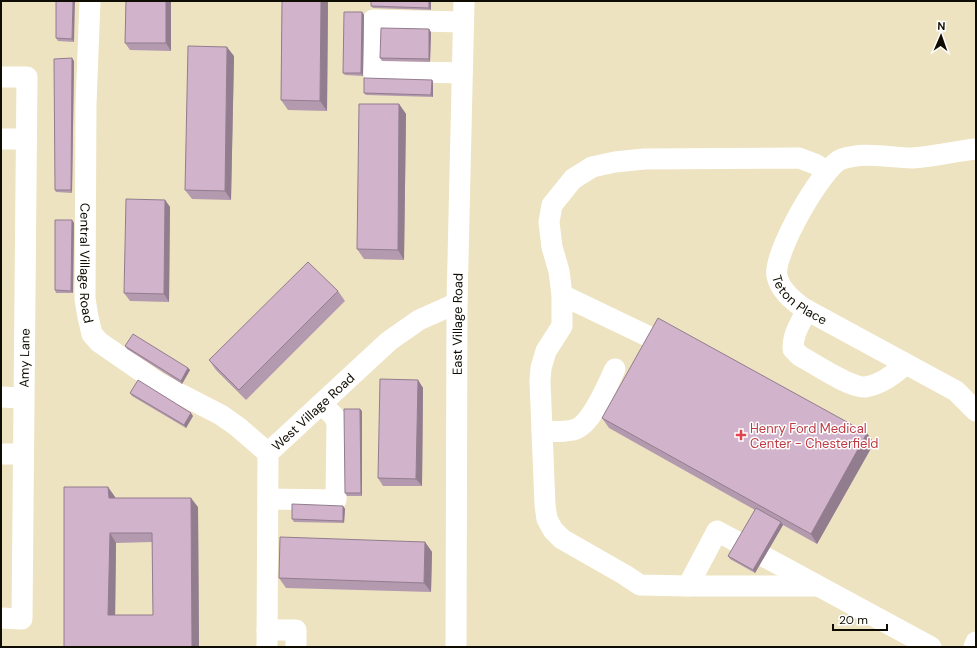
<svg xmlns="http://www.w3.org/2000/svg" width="977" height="648" font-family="'DM Sans',sans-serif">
<rect width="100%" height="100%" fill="#ede3c0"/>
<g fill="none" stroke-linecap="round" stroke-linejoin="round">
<g stroke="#fff" stroke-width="21">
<path id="s1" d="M90 1 86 104 85 299 88 317 92 334 99 342 157 382 221 415 238 427 268 453"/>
<path d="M462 73 373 71V20L463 22"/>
<path d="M1 77H27L22 619 1 618"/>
<path d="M1 139H26"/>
<path id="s2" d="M976 149C956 151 932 157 912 158 890 158 865 151 842 159 823 165 772 255 777 276 780 290 792 300 803 308L956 391 976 411"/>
<path d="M827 171 815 164 799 158 644 159 615 162 592 167 573 179 552 205 549 222 552 247 559 271 562 295V326L546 351 541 368 540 381 545 505 547 519 553 530 562 539 625 575 640 585 688 586 717 531 931 647"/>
<path d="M562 295 658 341"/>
<path d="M807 310C800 324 793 333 793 349L800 356C815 364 850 388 865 387 881 385 894 374 906 364"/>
<path d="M1 397 23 398"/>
<path d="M542 431C553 431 566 433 576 429 593 422 607 385 615 369"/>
<path d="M1 454H23"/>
<path d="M268 499 336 500 337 423 334 416 321 404"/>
<path d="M688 586H815"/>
<path d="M267 630H296V647"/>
<path id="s3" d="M267 647 268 453 389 341 419 320 457 303"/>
<path id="s4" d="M456 647 457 303 464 1"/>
<path d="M974 647 976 642"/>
</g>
</g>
<path fill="#b49aaf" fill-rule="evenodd" d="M56 1 74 42 58 41 56 38Z
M126 1H171V51L130 50 125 43Z
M282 1H328L327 111 288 110 281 100Z
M371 1H431V10L373 8 371 6Z
M362 12 364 15 363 76 345 75 343 73Z
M431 32 430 62 382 61 380 58Z
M234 56 231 200 192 199 185 190Z
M74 61 72 193 56 192 55 190Z
M432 80 433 82V97L366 95 364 93Z
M399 104 406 114 404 260 364 259 357 249Z
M165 200 170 207 169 302 130 301 124 293Z
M72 220 74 223 73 293H56L55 290Z
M338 291 345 301 246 400 216 370 209 360Z
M125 346 188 368 190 370 182 384 127 349Z
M418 380 423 388 422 486H383L378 478Z
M130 393 193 416 186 428 132 396Z
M362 411V496H347L345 493Z
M602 418 874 443 817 544 783 525 755 573 730 559 728 556 755 510 609 428Z
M108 487 115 497V498L198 507 199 647H64ZM152 542 153 615H115L116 543Z
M343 506 345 509 344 523 294 522 292 519Z
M425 542 432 552 431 592 286 588 279 578Z"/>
<path fill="#927d8e" d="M73 1H75L74 42 72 39Z
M166 1H171V51L166 43Z
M321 1H328L327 111 320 101Z
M429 1H431V10L429 8Z
M362 12 364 15 363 76 361 73Z
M429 29 431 32 430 62 429 59Z
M227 47 234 56 231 200 225 191Z
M72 58 74 61 72 193 71 190Z
M432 80 433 82V97L431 95Z
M1 91 2 93 1 127Z
M399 104 406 114 404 260 398 250Z
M165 200 170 207 169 302 164 294Z
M72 220 74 223 73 293 71 291Z
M188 368 190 370 182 384 181 381Z
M418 380 423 388 422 486 416 479Z
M360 409 362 411V496L361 493Z
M191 413 193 416 186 428 184 425Z
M867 433 874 443 817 544 811 534Z
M108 487 115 497 116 508 109 498Z
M191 498 198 507 199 647H192Z
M343 506 345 509 344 523 343 521Z
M781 522 783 525 755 573 753 570Z
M110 533 116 543 115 625 108 615Z
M425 542 432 552 431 592 424 583Z"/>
<path fill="#d1b3cb" stroke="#927d8e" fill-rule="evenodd" d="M56 1H73L72 39 56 38Z
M126 1H166V43H125Z
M282 1H321L320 101 281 100Z
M371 1H429V8L371 6Z
M344 12H362L361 73H343Z
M381 28 429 29V59L380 58Z
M188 46 227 47 225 191 185 190Z
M72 58 71 190H55L54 59Z
M364 78 432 80 431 95 364 93Z
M359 104H399L398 250 357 249Z
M126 199 165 200 164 294 124 293Z
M55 220H72L71 291 55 290Z
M308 262 338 291 239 390 209 360Z
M658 318 867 433 811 534 602 418Z
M133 334 188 368 181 381 125 346Z
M380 379 418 380 416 479 378 478Z
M138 380 191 413 184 425 130 393Z
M344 409H360L361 493H345Z
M64 487H108L109 498H191L192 647H64ZM110 533H152L153 615H108Z
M292 504 343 506V521L292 519Z
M756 508 781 522 753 570 728 556Z
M280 537 425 542 424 583 279 578Z"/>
<path fill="#e0444e" stroke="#fff" stroke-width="1.5" d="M739 429h4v4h4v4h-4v4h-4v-4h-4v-4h4z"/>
<g text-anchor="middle" stroke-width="3" stroke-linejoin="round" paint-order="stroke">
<g font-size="13" fill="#0f0c02" stroke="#fff">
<text dy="5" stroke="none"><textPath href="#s1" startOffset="262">Central Village Road</textPath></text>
<text dy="5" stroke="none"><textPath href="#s2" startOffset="306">Teton Place</textPath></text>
<text dy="5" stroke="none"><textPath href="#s4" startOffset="323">East Village Road</textPath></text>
<text transform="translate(24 358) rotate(-89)" y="5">Amy Lane</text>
<text dy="5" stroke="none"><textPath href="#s3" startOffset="255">West Village Road</textPath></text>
</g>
<g font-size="13" fill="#be3a42" stroke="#fff" text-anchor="start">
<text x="750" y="433">Henry Ford Medical<tspan x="750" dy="15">Center - Chesterfield</tspan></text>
</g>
</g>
<rect width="977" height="648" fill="none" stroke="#0f0c02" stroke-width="4"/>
<g transform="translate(941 36) rotate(2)" stroke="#ffffff" stroke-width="3" paint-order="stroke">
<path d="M0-3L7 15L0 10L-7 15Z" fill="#0f0c02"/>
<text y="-6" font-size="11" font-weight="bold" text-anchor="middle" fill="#0f0c02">N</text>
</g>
<path d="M833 624v6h54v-6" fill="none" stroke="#0f0c02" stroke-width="2"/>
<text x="839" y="624" font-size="12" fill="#0f0c02" stroke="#ffffff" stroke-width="3" paint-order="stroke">20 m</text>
</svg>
